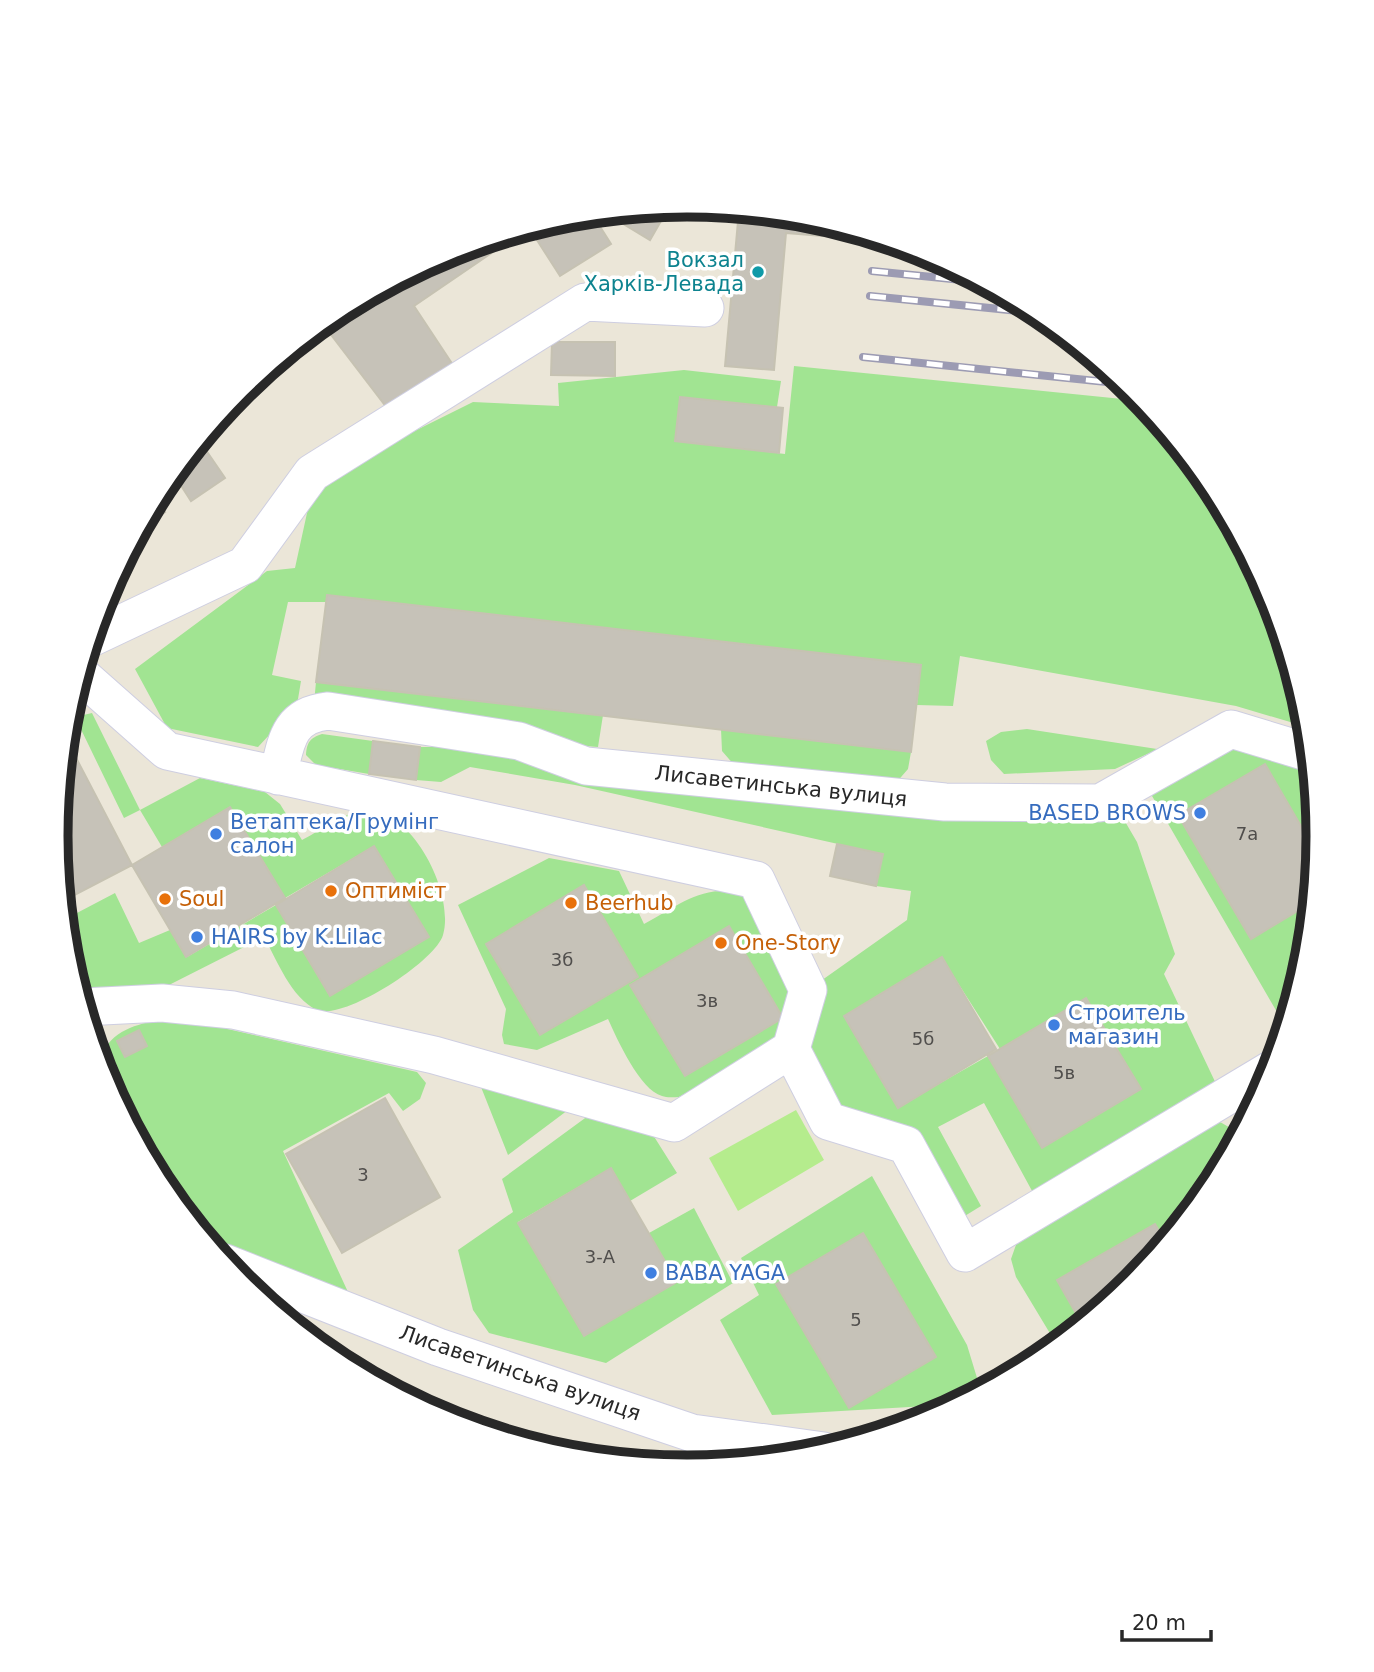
<svg xmlns="http://www.w3.org/2000/svg" width="1374" height="1672" font-family="'DejaVu Sans',sans-serif">
<rect width="100%" height="100%" fill="#ebe6d8"/>
<path fill="#a1e492" fill-rule="evenodd" d="M794 366 1142 401 1212 486 1270 595 1306 713 1307 727 1236 706 960 656 953 706 917 705 921 665 327 595 326 602H288L272 675 301 681 297 705 258 747 167 728 135 669 267 571 295 568 314 481 473 402 559 406 558 383 684 370 781 381 777 407 680 397 675 441 785 454Z
M316 682 603 715 598 747 574 745 314 703Z
M92 713 140 810 200 778 265 792 280 804 302 840C316 833 350 810 364 810 413 808 455 894 443 935 435 962 343 1021 317 1010 291 998 277 960 264 937L167 986 85 989C60 968 64 918 61 887L75 914 115 893 139 943 170 930 187 957 276 905 330 996 429 937 374 846 285 898 230 807 162 847 140 810 124 818 75 717Z
M721 729 911 752 908 769 895 784 735 766 722 751Z
M1027 729 1157 749H1158L1115 769 1004 774 991 760 986 741 1001 732Z
M322 734 373 741 369 774 316 765 306 755C307 742 310 738 322 734Z
M1227 744 1311 768 1318 836 1306 959 1285 1026 1148 789Z
M420 747H457L1120 813 1137 842 1175 954 1164 974 1219 1090 1037 1200 984 1103 938 1127 981 1206 955 1222 906 1137 835 1113 799 1045 808 990 907 920 911 891 876 886 883 854 575 785 470 767 441 782 416 780ZM942 958 1000 1049 1086 998 1141 1089 1042 1148 988 1056 898 1107 844 1016Z
M549 858 619 871 644 924C680 905 702 884 744 893L795 990 780 1039 679 1097C674 1097 667 1098 662 1096 640 1090 617 1039 608 1019L537 1050 504 1044 502 1035 506 1009 458 905Z
M175 1017 417 1072 426 1083 420 1099 403 1111 389 1093 283 1151 348 1292C307 1280 243 1265 208 1240 164 1210 131 1112 110 1063L108 1044C124 1024 151 1022 175 1017Z
M481 1087 572 1107 508 1155Z
M592 1113 648 1127 677 1173 630 1201 611 1168 518 1222 584 1336 677 1282 649 1233 694 1208 733 1283 606 1363 489 1333 473 1310 458 1250 513 1212 502 1179Z
M1220 1122 1234 1130 1238 1138 1211 1187 1133 1282 1057 1345 1016 1277 1011 1259 1017 1242 1193 1127Z
M872 1176 967 1345 981 1391 945 1410 944 1405 772 1415 720 1320 759 1295 741 1258Z"/>
<path fill="#b5ec8d" d="M796 1110 824 1160 738 1211 709 1158Z"/>
<path fill="#c6c2b8" stroke="#c6c2b2" stroke-width="2" d="M669 207 650 240 607 214 608 213Z
M739 210 810 217 848 228 847 238 786 233 774 370 725 366Z
M739 210 810 217 848 228 847 238 786 233 774 370 725 366Z
M592 214 611 244 560 276 537 240 576 216Z
M506 235 509 241 414 306 455 368 394 417 322 323 337 311 447 253Z
M552 342H615V376L551 375Z
M680 397 783 408 779 453 675 441Z
M199 440 225 478 191 501 173 473Z
M155 499 165 512 142 529 140 527Z
M110 583 115 591 103 599 104 594Z
M327 595 921 665 911 752 316 682Z
M373 741 420 747 416 780 369 774Z
M73 752 132 865 67 899 61 887 56 836 64 757Z
M1265 764 1316 852 1311 903 1251 939 1178 815Z
M230 807 285 898 186 957 132 865Z
M837 844 883 854 876 886 830 876Z
M374 846 429 937 330 996 276 905Z
M584 885 638 977 540 1035 486 944Z
M729 926 783 1018 685 1076 630 985Z
M942 957 996 1049 898 1108 844 1016Z
M1086 998 1141 1089 1042 1148 988 1056Z
M139 1030 147 1046 125 1057 117 1041Z
M385 1098 440 1197 342 1253 286 1154Z
M611 1168 677 1282 584 1336 518 1223Z
M1155 1224 1166 1243 1133 1282 1082 1324 1057 1280Z
M863 1233 936 1357 849 1408 776 1284Z
M619 1448 688 1467 616 1460Z"/>
<g fill="none" stroke-linecap="round" stroke-linejoin="round">
<defs>
<path id="minor" d="M91 638 245 565 312 473 585 302 705 308
M80 674 167 751 756 880 808 990 791 1049 674 1123 434 1055 233 1010 162 1003 83 1007
M278 776C286 742 288 715 328 711L519 741 586 766 945 802 1100 803 1231 729 1310 753
M791 1049 828 1121 906 1145 965 1253 1272 1069
M225 1263 438 1347 692 1433 824 1451"/>
</defs>
<use href="#minor" stroke="#cecee1" stroke-width="39"/>
<use href="#minor" stroke="#fff" stroke-width="37"/>
<defs>
<path id="rail" d="M872 271 982 282
M870 296 1039 313
M863 357 1126 384"/>
</defs>
<use href="#rail" stroke="#9c9bb3" stroke-width="8"/>
<use href="#rail" stroke="#fff" stroke-width="5" stroke-dasharray="16" stroke-linecap="butt"/>
</g>
<circle fill="#0f9aa8" stroke="#fff" stroke-width="2.5" cx="758" cy="272" r="7"/>
<g fill="#3f7fe0" stroke="#fff" stroke-width="2.5">
<circle cx="1200" cy="813" r="7"/>
<circle cx="216" cy="834" r="7"/>
<circle cx="197" cy="937" r="7"/>
<circle cx="1054" cy="1025" r="7"/>
<circle cx="651" cy="1273" r="7"/>
</g>
<g fill="#e8710a" stroke="#fff" stroke-width="2.5">
<circle cx="331" cy="891" r="7"/>
<circle cx="165" cy="899" r="7"/>
<circle cx="571" cy="903" r="7"/>
<circle cx="721" cy="943" r="7"/>
</g>
<g text-anchor="middle" stroke-width="7" stroke-linejoin="round" paint-order="stroke">
<g font-size="18" fill="#504e4c">
<text x="1247" y="840">7а</text>
<text x="562" y="966">3б</text>
<text x="707" y="1007">3в</text>
<text x="923" y="1045">5б</text>
<text x="1064" y="1079">5в</text>
<text x="363" y="1181">3</text>
<text x="600" y="1263">3-А</text>
<text x="856" y="1326">5</text>
</g>
<g font-size="21" fill="#0d838f" stroke="#fff" text-anchor="end">
<text x="744" y="267">Вокзал<tspan x="744" dy="24">Харків-Левада</tspan></text>
</g>
<g font-size="21" fill="#282828" stroke="#fff">
<text transform="translate(781 786) rotate(6)" y="7">Лисаветинська вулиця</text>
<text transform="translate(520 1373) rotate(19)" y="7">Лисаветинська вулиця</text>
</g>
<g font-size="21" fill="#366cbe" stroke="#fff" text-anchor="start">
<text x="1186" y="820" text-anchor="end">BASED BROWS</text>
<text x="230" y="829">Ветаптека/Грумінг<tspan x="230" dy="24">салон</tspan></text>
<text x="211" y="944">HAIRS by K.Lilac</text>
<text x="1068" y="1020">Строитель<tspan x="1068" dy="24">магазин</tspan></text>
<text x="665" y="1280">BABA YAGA</text>
</g>
<g font-size="21" fill="#c56008" stroke="#fff" text-anchor="start">
<text x="345" y="898">Оптиміст</text>
<text x="179" y="906">Soul</text>
<text x="585" y="910">Beerhub</text>
<text x="735" y="950">One-Story</text>
</g>
</g>
<path d="M0 0H1374V1672H0ZM68 836a619 619 0 1 1 1238 0a619 619 0 1 1-1238 0Z" fill="#fff" fill-rule="evenodd"/>
<path fill="none" stroke="#282828" stroke-width="9" d="M68 836a619 619 0 1 1 1238 0a619 619 0 1 1-1238 0Z"/>
<path d="M1122 1630v10h89v-10" fill="none" stroke="#282828" stroke-width="3.5"/>
<text x="1132" y="1630" font-size="21" fill="#282828" stroke="#ffffff" stroke-width="5" paint-order="stroke">20 m</text>
</svg>
